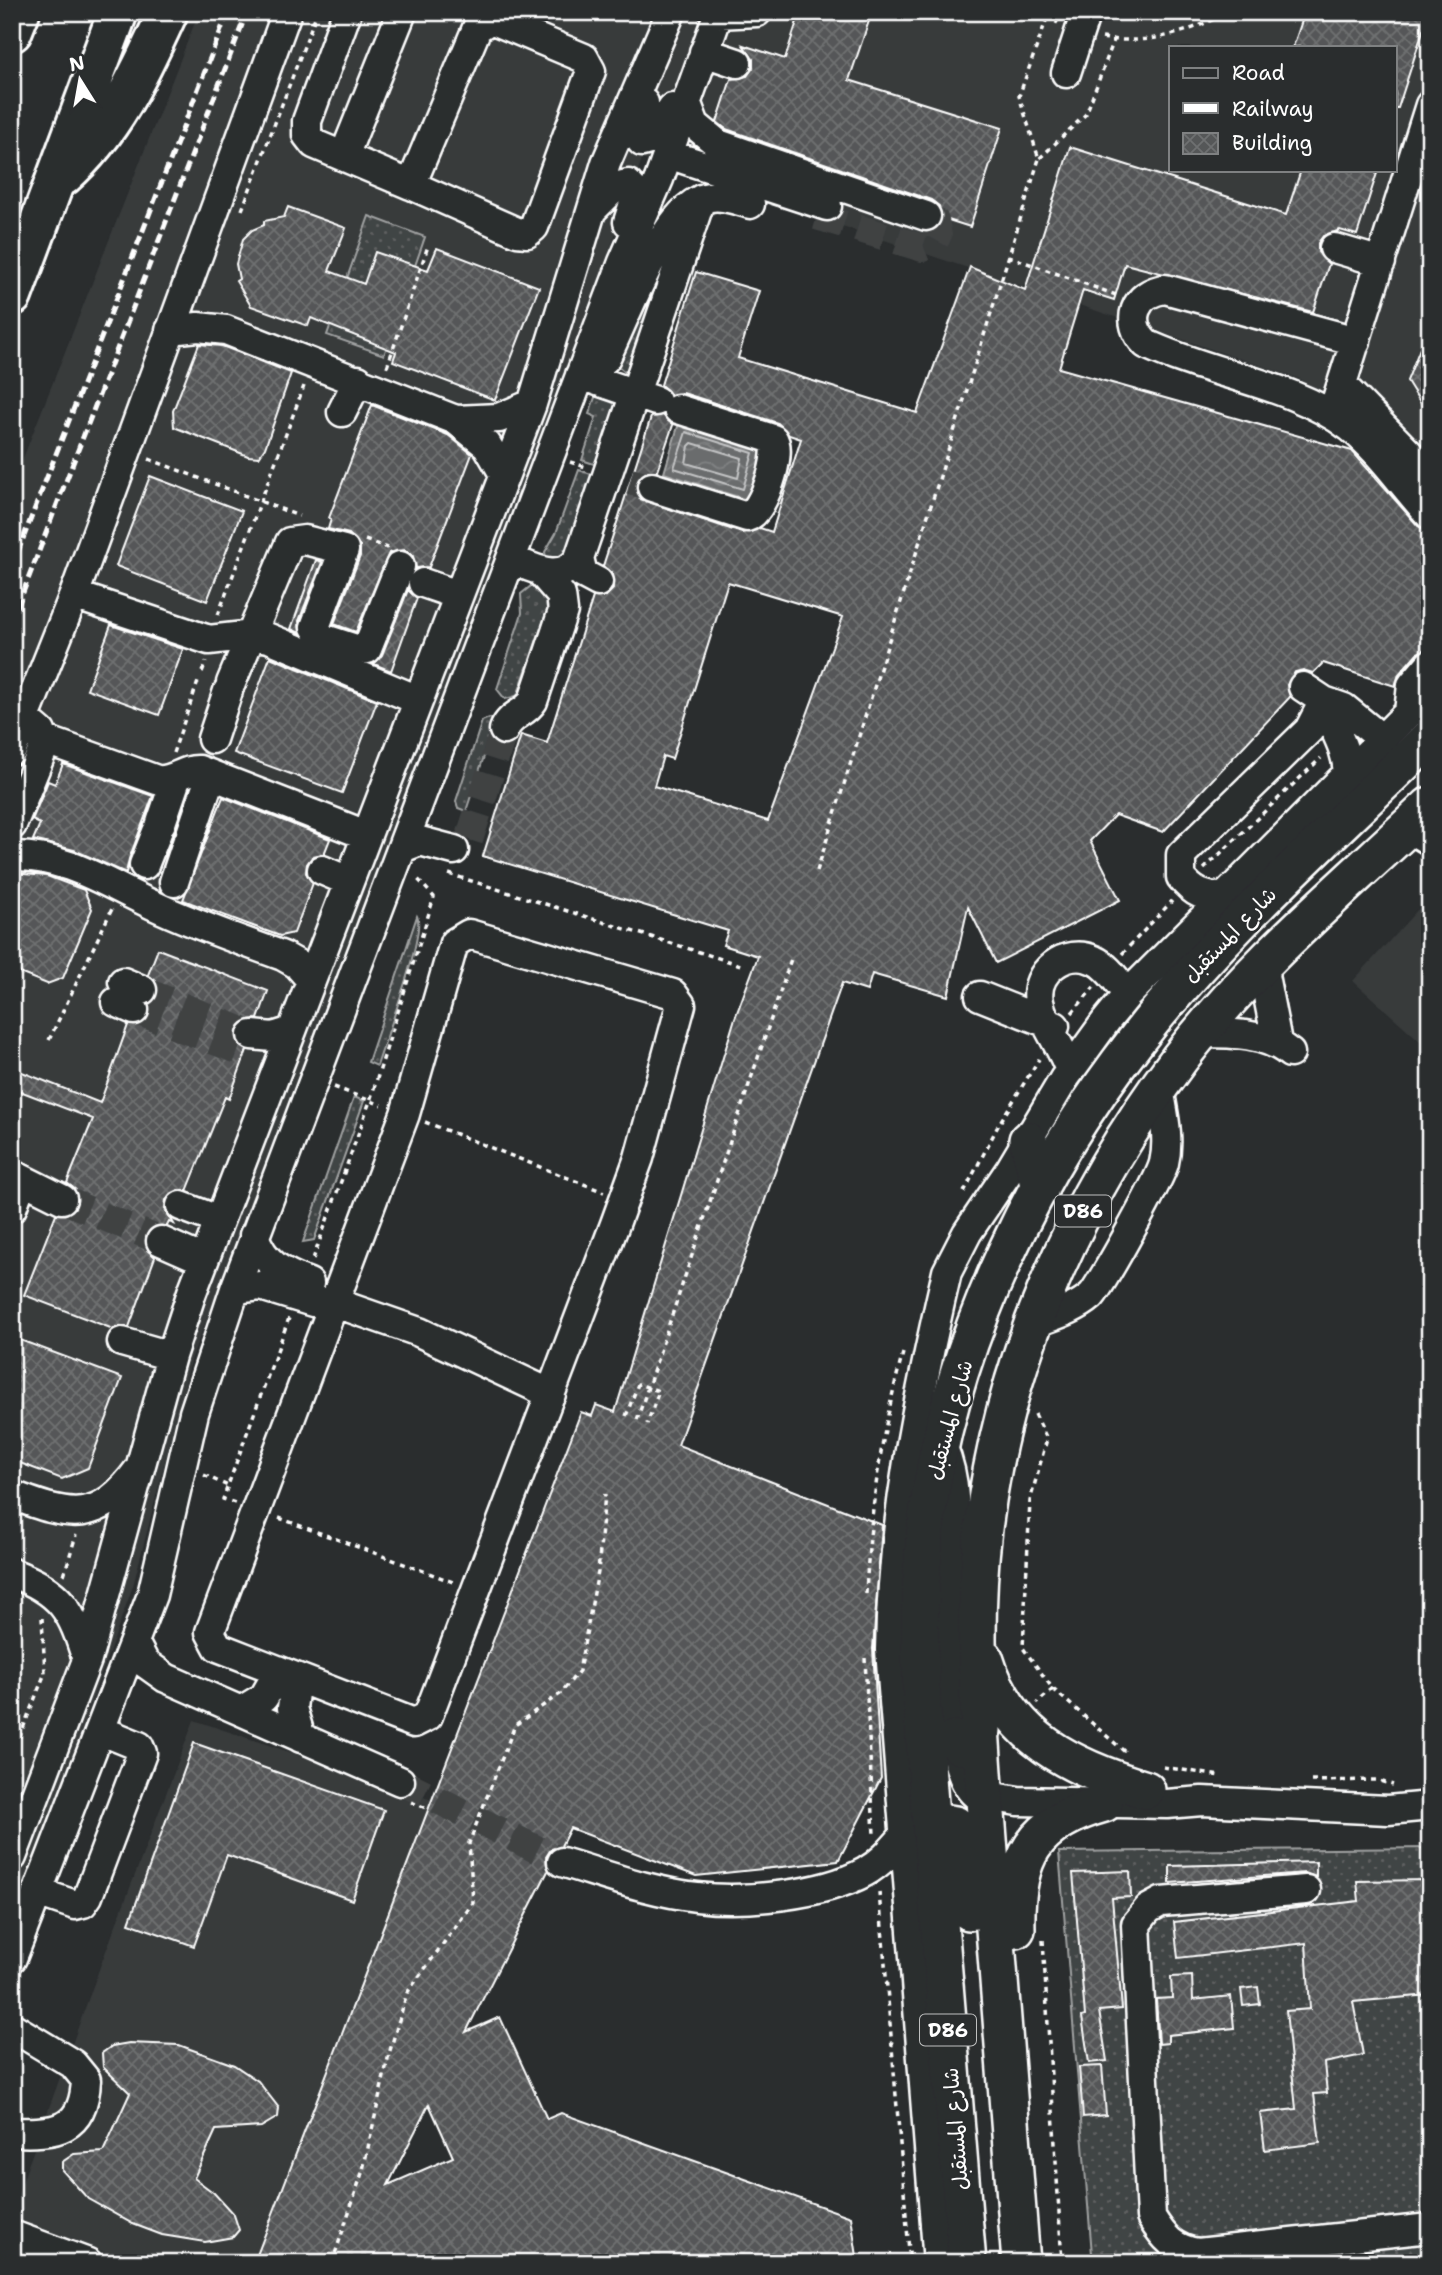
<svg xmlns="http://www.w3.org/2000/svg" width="1442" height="2275" font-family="'Shantell Sans','Playpen Sans Arabic',sans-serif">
<defs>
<pattern id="garden-dots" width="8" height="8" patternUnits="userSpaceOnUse" patternTransform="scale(1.75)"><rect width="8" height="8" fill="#414445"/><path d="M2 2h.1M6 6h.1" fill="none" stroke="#5e6061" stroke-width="1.8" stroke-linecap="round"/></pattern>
<pattern id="water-waves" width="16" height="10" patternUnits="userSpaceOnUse" patternTransform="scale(1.75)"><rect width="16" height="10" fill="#6a6c6d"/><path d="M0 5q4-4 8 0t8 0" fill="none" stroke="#808283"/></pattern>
<pattern id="building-cross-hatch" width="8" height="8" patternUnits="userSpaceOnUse" patternTransform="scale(1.75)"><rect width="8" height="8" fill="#555758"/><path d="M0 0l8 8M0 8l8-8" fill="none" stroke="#6e7071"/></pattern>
</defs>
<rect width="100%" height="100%" fill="#2a2d2e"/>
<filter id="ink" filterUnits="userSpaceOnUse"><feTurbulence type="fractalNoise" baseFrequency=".0143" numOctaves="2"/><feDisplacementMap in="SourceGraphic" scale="14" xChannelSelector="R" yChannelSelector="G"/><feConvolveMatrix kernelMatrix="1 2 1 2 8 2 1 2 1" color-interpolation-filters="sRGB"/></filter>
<g filter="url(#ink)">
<path fill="#373a3b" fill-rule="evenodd" d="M199 12H1430V505L1300 379 642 159 456 686 192 1357 133 1586 12 1925V486ZM1171 47H1395V170H1171Z
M1430 896V1050L1353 981Z
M194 1720 444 1804 280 2263H135L12 2219V2210L101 1964Z"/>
<path fill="url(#garden-dots)" stroke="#a0a2a2" stroke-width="2" d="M369 216 425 237 384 355 327 335Z
M664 266 631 377 619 367 618 361 658 268Z
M597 392 619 400 597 465 582 460 596 417 589 414Z
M579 470 594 475 570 554 563 562 546 558 545 552 556 533Z
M538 585 550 596 548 608 517 696 505 699 497 689 522 613 521 594 531 586Z
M489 718 496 720 466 811 458 808 456 801 482 721Z
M417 916C426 934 385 1040 377 1066L368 1062Z
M354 1097 364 1101 314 1240 303 1242Z
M1430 1848V2263H1116L1115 2253 1092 2254 1059 1852Z"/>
<path fill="url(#water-waves)" stroke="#a6a7a7" stroke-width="2" d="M679 423 764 448 747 500 664 473Z"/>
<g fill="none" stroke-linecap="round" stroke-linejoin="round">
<path stroke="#c3c4c5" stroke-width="2" d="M686 432 753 453 743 489 674 468Z
M692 443 742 458 738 478 686 463 689 446Z"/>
</g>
<path fill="url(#building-cross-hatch)" stroke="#fff" stroke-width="2" fill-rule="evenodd" d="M800 12H872L849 80 1002 128 970 227 942 218 939 206 931 200 726 129 717 122 731 79 747 76 753 68V59L743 45 785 59Z
M1305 12H1429L1398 108H1395V47H1293Z
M1070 147 1286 215 1301 170H1378L1357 235 1340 230 1323 236 1318 243V252L1329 264 1313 312 1125 264 1114 300 1083 290 1059 368 1352 451 1418 526 1430 531V648L1417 653 1399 674 1395 686 1323 663 1313 673 1303 670 1295 672 1287 685 1290 697 1163 832 1115 815 1090 841 1120 900 996 963 968 907 948 996 872 974 867 991 842 983 678 1445 882 1525 873 1649 881 1778 838 1861 696 1876 570 1828 561 1846 551 1849 546 1857 548 1871 466 2032 500 2017 547 2119 561 2113 851 2217 858 2263H254L581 1412 592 1416 596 1405 615 1412 735 1018 758 956 723 945 728 931 483 856 521 735 547 743 593 597 606 596 613 589 612 574 603 566 651 417 663 415 673 425 657 471H648L636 481V490L640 499 742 533 760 528 772 532 801 439 789 435 778 423 683 393 671 395 661 385 696 272 759 291 738 358 917 413 970 267 1025 290ZM728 582 843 617 768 821 654 786 663 756 672 759ZM429 2104 453 2157 388 2185Z
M288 207 346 228 329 271 364 284 375 252 428 270 437 248 539 287 495 400 393 361 396 352 311 318 308 326 251 306 236 281 239 279 236 264 243 239 252 230 264 225V221L284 217Z
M1429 326H1430V418L1407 381Z
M199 344 222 346 291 373 265 448 259 457 248 456 174 427 173 411Z
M372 405 448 435 472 454 429 567 416 568 413 556 405 550 389 553 356 632 334 624 360 556V546L349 534 328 529 331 519 329 518Z
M150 476 242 511 207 601 116 566Z
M316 560 322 562 299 621 300 633 291 629Z
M408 590 417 598 391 671 374 664 382 655Z
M111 625 183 649 159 715 87 689Z
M270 657 377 701 342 793 234 753Z
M63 764 153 796 129 859 126 873 74 850 33 840 40 824 32 820 48 781 55 784Z
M223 797 330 839 324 854 313 856 307 864 306 873 313 883 294 933 280 936 183 900Z
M12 873 47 876 84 890 92 909 63 978 47 984 12 970Z
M158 949 268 991 258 1019 246 1020 238 1026 237 1041 247 1050 229 1099 225 1097 187 1191 178 1190 166 1200 165 1209 174 1224 169 1222 167 1226 152 1227 146 1235 147 1250 155 1257 129 1327 113 1329 24 1295 56 1214 71 1213 77 1206 76 1190 67 1183 93 1119 12 1088V1068L100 1103 128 1025 144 1023 149 1016V1004L158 996 156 981 148 975Z
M12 1337 122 1378 88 1468 62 1479 12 1460Z
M194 1743 384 1810 352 1900 227 1855 194 1946 129 1923Z
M1316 1862V1877L1305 1873 1170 1883V1866Z
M1130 1871 1131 1897 1112 1898 1122 2009 1099 2011 1107 2061 1089 2063 1082 2017 1085 2016 1073 1873Z
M1430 1880V1950H1425L1429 1995 1353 2002 1363 2055 1324 2063 1327 2093 1314 2094 1320 2143 1265 2150 1260 2113 1296 2109 1286 2011 1310 2009 1306 1943 1178 1958 1174 1922 1359 1901 1357 1881Z
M1192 1976 1193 2000 1231 1996 1234 2028 1168 2035V2043L1159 2044 1156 1999 1172 1998 1171 1977Z
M1258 1987 1260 2004 1243 2006 1241 1989Z
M129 2043 179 2045 234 2065 258 2081 279 2108 278 2117 261 2127 216 2130 194 2178 214 2193 234 2215 239 2230 233 2237 205 2242 162 2235 133 2224 88 2199 62 2170V2162L74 2154 103 2152 130 2093 103 2067 102 2053 112 2046Z
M1102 2066 1106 2115 1083 2117 1079 2067Z"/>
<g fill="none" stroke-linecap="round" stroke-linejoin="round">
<path stroke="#3f4243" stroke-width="28" stroke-dasharray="28 14" stroke-linecap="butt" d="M817 216 923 248 933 244 938 235 935 221 926 216
M630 481 652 487
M469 840 504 730
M142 990 252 1035
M134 1010 246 1053
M62 1199 161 1241
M400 1781 562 1862"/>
<defs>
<path id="minor" d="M347 12 307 121V135L314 144 411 185
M718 14 757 12
M491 19 584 58 591 71 534 227 527 233 517 232 411 185 477 28Z
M704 52 737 63
M1066 73 1086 12
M644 103 634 132 642 142 653 139 672 108
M687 104 695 125 718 144 926 216
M668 154 827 206
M344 156 402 12
M593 209 615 187 628 184 637 194 628 222
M1334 248 1381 262
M170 330 198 327 226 330 456 420 487 445 504 474
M1356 341 1165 289C1134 293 1124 322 1146 344 1211 375 1292 383 1350 427 1381 452 1403 486 1430 515
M593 368 605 359C625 320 662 213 702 199 718 193 734 199 750 204
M580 375 656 401
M1344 387 1430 475
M342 412 358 380
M1332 415 1430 105
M456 420 499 418 532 404
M652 487 747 517C763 513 783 452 773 439L678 409
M579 558 583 574 598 582
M511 559C533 568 562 585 579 558L701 199
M423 583 458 595
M74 595 209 640 253 635 269 638 418 700
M231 683 290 542 305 540 344 550 315 627 322 638 359 650 367 649 400 566
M1303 687 1324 701 1344 708 1382 739
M1324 701C1331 728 1346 743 1348 773
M1409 712 1412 685 1430 664
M504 730C510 714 525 714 533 701L563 611 561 595 539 570
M43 739 157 780C174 782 183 769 199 770L366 835
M212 739 228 691
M12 750 74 595 287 12
M161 823 176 779
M12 825 43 749 41 732 34 726
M1407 827 1430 841
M191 834 211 775
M402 848 420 841 454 850
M12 856C66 855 107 884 153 905 195 925 240 940 283 956L297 964 311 980
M144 865 157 832
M322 870 348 881
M174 882 187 843
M1225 897C1205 898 1193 893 1181 877V855L1309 730 1324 701
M469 934 673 994 681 1005 639 1158 615 1224 428 1716 414 1723 218 1647 210 1632 405 1114 454 943Z
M1262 965 1277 1042
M123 982 142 990
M980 996 1055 1026
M116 1002 134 1010
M1201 1033C1232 1033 1266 1033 1290 1053
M252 1035 273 1037 292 1031
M1070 1071C1063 1047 1044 1027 1039 1002 1033 972 1066 947 1094 960 1108 966 1118 983 1128 994
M12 1174 62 1199
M181 1206 218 1220
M12 1208 22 1181
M254 1235C263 1264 283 1273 309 1283
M161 1241 204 1260
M235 1289 261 1286 313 1302H333L419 1332 551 1394
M1032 1324C1052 1316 1075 1310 1091 1296 1100 1288 1161 1177 1164 1163 1170 1138 1163 1113 1159 1088
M122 1342 171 1356
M942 1445C949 1462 953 1479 954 1497 955 1521 950 1544 949 1567 946 1612 941 1767 975 1794L1018 1801 1167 1804 1202 1801 1388 1810 1430 1806
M12 1495C70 1517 98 1525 139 1469
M12 1573C62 1592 72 1610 87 1660
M135 1644 145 1663 166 1678 400 1781
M296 1678 292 1708 301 1738
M241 1711 264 1697 279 1671
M12 1857 87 1660 171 1356 192 1292 532 404 606 163 671 12
M562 1862C606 1875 651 1892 697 1897 743 1903 823 1895 865 1872 881 1863 892 1850 904 1836
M1306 1890 1161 1902 1148 1909 1136 1924 1151 2217C1164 2238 1173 2249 1198 2253L1430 2228
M37 1892 75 1905 83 1903 88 1896 142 1753 139 1746 102 1731
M12 1958 152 1595 194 1413 235 1289 623 262 659 179 719 12
M12 2027 73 2064 86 2080C84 2131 56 2134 12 2132
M12 2235 88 2263
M938 2263 890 1650C892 1521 918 1397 947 1272L967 1233 1011 1168 1064 1079 1106 1021 1128 994 1409 712 1430 704"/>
<path id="major" d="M1028 1140 1040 1188
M984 1658C1008 1739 1073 1768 1146 1790
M954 1739 960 1746 970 1747 977 1742 982 1730
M939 1832 949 1824 955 1825 961 1831 969 1911
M1016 1929C1014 1857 1033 1823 1104 1803
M967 2263C956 2130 945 1997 934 1863 924 1740 910 1613 931 1490 958 1330 1035 1170 1134 1043 1220 931 1329 836 1430 737
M1021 2263C1010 2126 1000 1989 989 1852 981 1746 970 1635 983 1529 1004 1357 1076 1196 1180 1058 1252 964 1345 887 1430 806"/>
<path id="highway" d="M12 32 20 12
M63 176C114 131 140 73 168 12
M12 296 118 12"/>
</defs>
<use href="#minor" stroke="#fff" stroke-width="33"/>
<use href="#major" stroke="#fff" stroke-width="42"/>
<use href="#highway" stroke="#fff" stroke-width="44"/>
<path stroke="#fff" stroke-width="3.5" stroke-dasharray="5 5" stroke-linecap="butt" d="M1038 12 1058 23
M1047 18 1019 96 1039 159 1086 114 1114 40
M1102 38C1147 45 1188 34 1227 12
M242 210 317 12
M1008 256 1116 295
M387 367 428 246
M149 459 299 516
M570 462 586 467
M365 540 388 548
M218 615 304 386
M202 672 206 662
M173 753 199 679
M1204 869 1321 758
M817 871 1039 159
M449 874 744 966
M1122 954 1172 901
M1072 1013 1094 987
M49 1040 112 909
M334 1087 382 1105
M425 1122 604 1192
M964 1192 999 1124 1039 1059
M313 1259 370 1101 434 897 416 877
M1035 1414 1047 1439 1030 1501 1023 1648 1053 1689 1037 1703
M626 1416 638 1384 659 1391 647 1424
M637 1420 792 956
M204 1475 228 1486
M235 1503 223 1499 289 1318
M279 1518 456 1583
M64 1575 76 1535
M866 1594C870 1513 881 1432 903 1353
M865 1658 874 1835
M1053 1689 1125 1752
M12 1756 45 1673 42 1618
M1163 1767 1221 1776
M1311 1781 1376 1780 1393 1785
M411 1802 426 1808
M879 1892 910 2263
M1043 1940 1062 2263
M332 2263 363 2170 389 2054 407 1993 473 1903 469 1843 515 1725 560 1694 579 1671 598 1572 605 1494"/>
<use href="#minor" stroke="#2a2d2e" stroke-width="28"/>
<use href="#major" stroke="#2a2d2e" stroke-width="37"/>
<use href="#highway" stroke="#2a2d2e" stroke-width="38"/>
<path stroke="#fff" stroke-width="5" stroke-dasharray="10 5" stroke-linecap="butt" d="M12 567 228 12
M12 621 247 12"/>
</g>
</g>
<g text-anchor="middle" stroke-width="5" stroke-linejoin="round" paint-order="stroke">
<g fill="#2a2d2e" stroke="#bfc0c0" stroke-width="2">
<rect x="1055" y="1195.5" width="56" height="31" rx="5"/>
<rect x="920" y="2014.5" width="56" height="31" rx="5"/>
</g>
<g font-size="19" font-weight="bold" fill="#fff">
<text x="1083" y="1218">D86</text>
<text x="948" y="2037">D86</text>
</g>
<g font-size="21" fill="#fff" stroke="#2a2d2e">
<text transform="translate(1230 935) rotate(-46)" y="7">شارع المستقبل</text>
<text transform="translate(950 1420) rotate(-75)" y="7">شارع المستقبل</text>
<text transform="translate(956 2129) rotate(-95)" y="7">شارع المستقبل</text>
</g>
</g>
<rect width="1442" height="2275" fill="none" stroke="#2a2d2e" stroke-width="42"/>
<rect x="21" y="21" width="1400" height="2233" fill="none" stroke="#fff" stroke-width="2.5" filter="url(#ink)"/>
<rect x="1169" y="46" width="228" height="126" fill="#2a2d2e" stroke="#7f8182" stroke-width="2"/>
<rect x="1183" y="68" width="35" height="10" fill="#2a2d2e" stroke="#7f8182" stroke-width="2"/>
<text x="1232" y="80" font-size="21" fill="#ffffff">Road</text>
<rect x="1183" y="103" width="35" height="10" fill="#ffffff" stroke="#7f8182" stroke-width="2"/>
<text x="1232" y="116" font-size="21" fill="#ffffff">Railway</text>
<rect x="1183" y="133" width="35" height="21" fill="url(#building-cross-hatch)" stroke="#7f8182" stroke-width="2"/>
<text x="1232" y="150" font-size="21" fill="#ffffff">Building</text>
<g transform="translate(80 80) rotate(349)" stroke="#2a2d2e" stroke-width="5" paint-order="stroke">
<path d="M0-5L12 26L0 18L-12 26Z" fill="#ffffff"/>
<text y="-10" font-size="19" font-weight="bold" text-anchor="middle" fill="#ffffff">N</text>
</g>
</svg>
